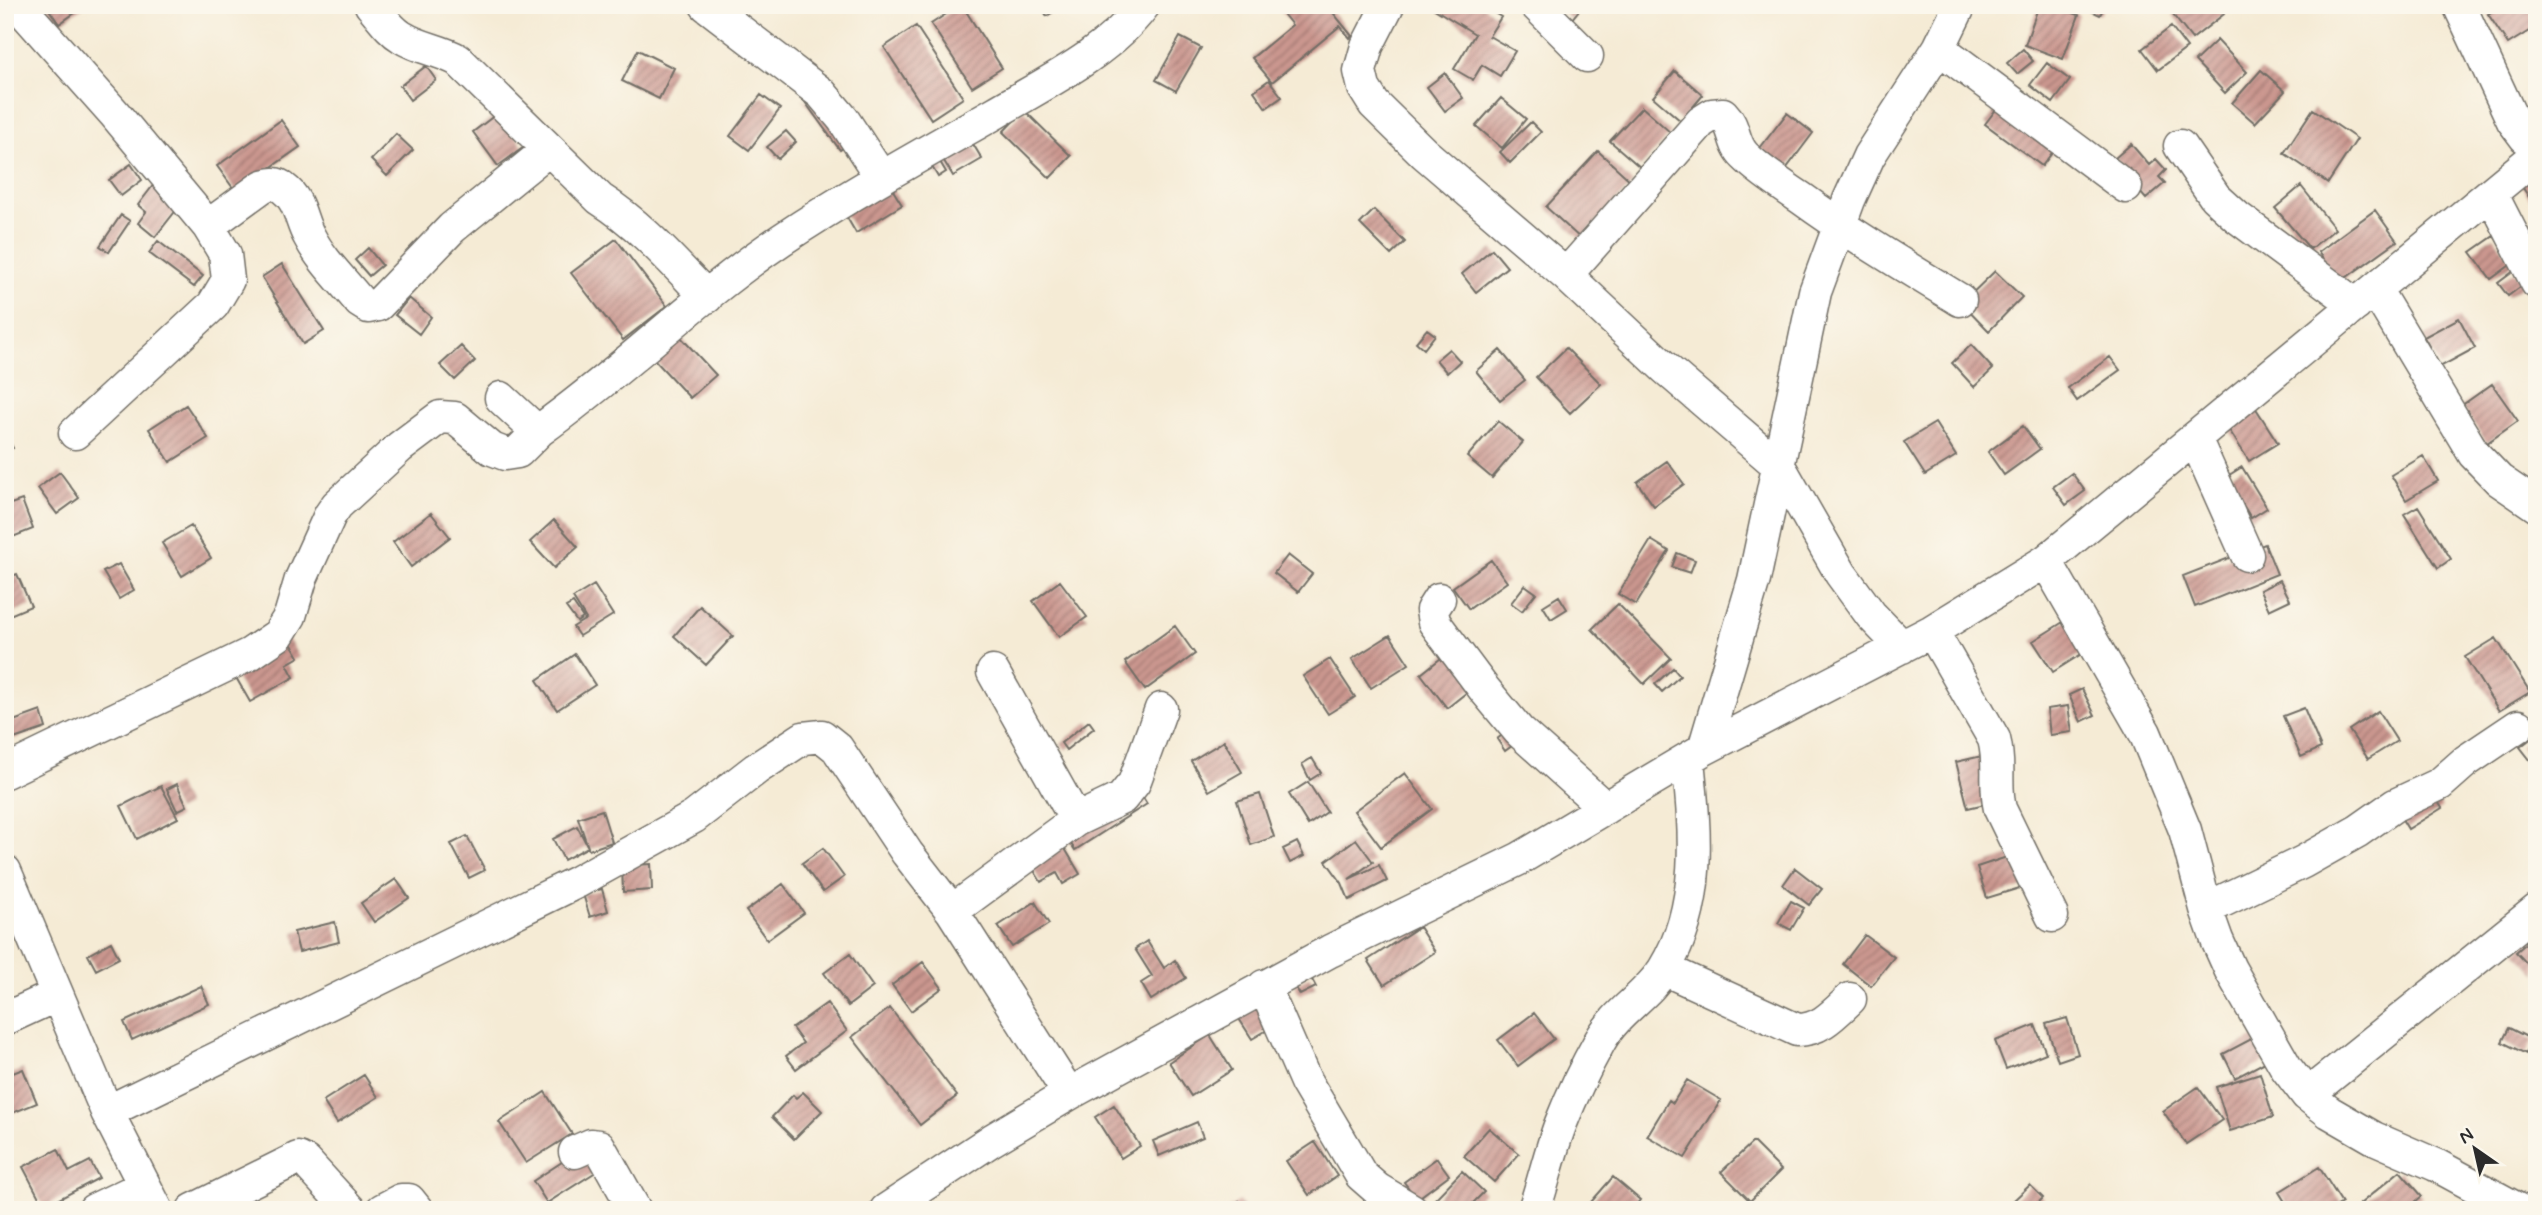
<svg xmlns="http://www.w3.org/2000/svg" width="2542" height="1215" font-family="Mynerve,sans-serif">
<defs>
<pattern id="building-hatch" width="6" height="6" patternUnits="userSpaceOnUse" patternTransform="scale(1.75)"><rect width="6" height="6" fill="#cb978f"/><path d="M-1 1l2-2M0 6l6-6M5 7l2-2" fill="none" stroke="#a57b75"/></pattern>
</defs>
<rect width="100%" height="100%" fill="#fbf7ec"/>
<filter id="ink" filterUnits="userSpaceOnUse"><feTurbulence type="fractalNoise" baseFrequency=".0143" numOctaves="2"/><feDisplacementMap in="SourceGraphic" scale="14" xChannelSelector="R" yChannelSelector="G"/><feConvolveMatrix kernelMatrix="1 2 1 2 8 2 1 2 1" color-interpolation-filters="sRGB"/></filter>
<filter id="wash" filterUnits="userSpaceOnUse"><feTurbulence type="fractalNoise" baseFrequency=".00686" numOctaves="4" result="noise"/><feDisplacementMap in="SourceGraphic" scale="28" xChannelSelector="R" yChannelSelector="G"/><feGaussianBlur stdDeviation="1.57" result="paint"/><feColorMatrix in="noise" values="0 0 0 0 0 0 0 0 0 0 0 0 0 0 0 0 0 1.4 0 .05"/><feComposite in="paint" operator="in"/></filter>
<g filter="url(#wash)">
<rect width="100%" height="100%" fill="#f5ebd5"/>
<g id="blocks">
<path fill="url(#building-hatch)" d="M46 5H86L59 24Z
M960 5H962L1002 68 972 87 931 24Z
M1040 5H1063L1047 16Z
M1276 5H1327L1352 36 1350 38 1340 26 1272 82 1252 58 1292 25Z
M1428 5H1481L1501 17 1489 36 1515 51 1500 76 1482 65 1473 80 1454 69 1475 34Z
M1554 5H1583L1571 20Z
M2039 5H2051L2079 15 2063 59 2025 45Z
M2078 5H2105L2100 15Z
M2186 5H2217L2224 14 2192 39 2173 15Z
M2502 5H2537V26L2508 44 2488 14Z
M916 26 963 98 931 119 884 47Z
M2171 27 2187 48 2158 70 2142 49Z
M1180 37 1201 48 1176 91 1156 80Z
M2217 40 2247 72 2225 93 2195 61Z
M2023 49 2033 61 2017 74 2007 63Z
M638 50 674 68 659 99 622 81Z
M2047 63 2070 80 2053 103 2030 85Z
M426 66 436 80 410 100 400 86Z
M2261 70 2285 91 2255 123 2232 103Z
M1675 71 1703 95 1681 121 1653 97Z
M1445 73 1463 98 1445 111 1427 87Z
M1269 80 1282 97 1266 108 1254 91Z
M761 95 780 109 749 150 730 136Z
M2007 95 2064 137 2042 166 1985 124Z
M802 98 856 138 840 150Z
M1501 98 1526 119 1502 148 1476 126Z
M1642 107 1671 133 1640 167 1610 141Z
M2313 109 2357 139 2328 183 2284 153Z
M1024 110 1071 156 1050 178 1003 132Z
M499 112 524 147 498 166 473 132Z
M1787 113 1813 133 1786 169 1760 148Z
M281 120 300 147 236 192 217 166Z
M1531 122 1541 132 1510 163 1500 152Z
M786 131 796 142 778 159 767 147Z
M396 134 413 150 387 176 371 160Z
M967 134 982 159 953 176 938 151Z
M2131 144 2149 165 2156 159 2166 170 2159 177 2165 183 2146 199 2133 184 2136 182 2115 158Z
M1598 151 1633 183 1581 239 1546 207Z
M936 155 946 172 938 177 928 160Z
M131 164 142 180 121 196 109 180Z
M2537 167V209L2517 179Z
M883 174 902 205 856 233 838 202Z
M155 183 181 204 155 237 138 223 146 212 138 205Z
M2301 186 2335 229 2310 249 2275 208Z
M1374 210 1405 242 1391 255 1360 224Z
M2375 210 2397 241 2340 282 2318 252Z
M121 215 130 221 109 252 100 246Z
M2494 236 2513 263 2491 279 2471 252Z
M616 239 667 306 623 340 571 273Z
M158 241 203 276 194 287 149 253Z
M368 248 382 265 369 276 355 260Z
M1492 249 1507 267 1476 292 1462 274Z
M282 264 324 331 303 344 262 277Z
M1995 271 2022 297 1989 331 1962 303Z
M2514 271 2524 284 2508 296 2498 283Z
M409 298 431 317 419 334 395 315Z
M2459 318 2475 348 2440 367 2424 337Z
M1427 329 1435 335 1424 349 1416 342Z
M677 333 716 375 690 398 652 357Z
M1971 345 1993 369 1974 387 1952 363Z
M461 346 475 361 455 380 440 365Z
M1566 348 1601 384 1570 413 1536 377Z
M1449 349 1460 361 1447 373 1436 360Z
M1500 350 1525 380 1500 400 1476 371Z
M2110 357 2120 370 2077 401 2068 388Z
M2492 384 2518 421 2487 443 2461 406Z
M186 405 208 438 170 462 149 429Z
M2255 407 2278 443 2249 461 2226 425Z
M1498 421 1523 442 1492 478 1467 457Z
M1935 423 1956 456 1925 475 1904 442Z
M2023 426 2040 449 2004 475 1988 452Z
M5 433 13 448 5 452Z
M2423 456 2438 481 2406 500 2391 475Z
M1667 461 1684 484 1654 506 1637 482Z
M2242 467 2267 508 2251 518 2226 477Z
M60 472 79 498 57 514 38 488Z
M2072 473 2085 491 2066 505 2053 487Z
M22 500 33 529 5 540V506Z
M2418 506 2451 559 2438 568 2404 514Z
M431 513 450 537 411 567 393 542Z
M554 520 578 547 554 568 530 542Z
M191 526 211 558 182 576 162 543Z
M1651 540 1669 551 1636 605 1618 594Z
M2265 544 2277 574 2195 607 2183 576Z
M1677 553 1695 560 1690 573 1672 567Z
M1288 555 1312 574 1298 592 1274 573Z
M1491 560 1507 582 1469 609 1453 587Z
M119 564 134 590 119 599 103 572Z
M17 574 31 606 5 617V579Z
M2280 580 2290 600 2269 610 2260 590Z
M1060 581 1087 617 1059 637 1033 601Z
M594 585 613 615 579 636 573 627 586 619 573 598Z
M1525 585 1536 593 1522 611 1511 603Z
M1559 596 1567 609 1551 619 1543 606Z
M573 603 583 618 577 622 566 607Z
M1618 604 1671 658 1644 684 1592 629Z
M700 606 733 636 706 665 674 636Z
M2071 617 2091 648 2053 672 2033 641Z
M1175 626 1195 654 1145 690 1125 662Z
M286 635 299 657 287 664 294 677 250 702 230 667Z
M1390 635 1409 664 1371 688 1352 659Z
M2496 638 2530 692 2499 711 2465 657Z
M1450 651 1476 685 1447 708 1421 674Z
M575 654 595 685 557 710 537 680Z
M1330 659 1355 697 1328 714 1303 676Z
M1673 668 1680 676 1662 692 1655 684Z
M2082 689 2095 715 2081 722 2069 695Z
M2068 706 2072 732 2050 735 2047 709Z
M2304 708 2321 748 2301 757 2283 716Z
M41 711 46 728 5 742V724Z
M2378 711 2397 741 2368 759 2349 730Z
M1089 721 1094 728 1066 750 1061 743Z
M1520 722 1529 733 1505 751 1497 739Z
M2537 734V756L2531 761 2520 747Z
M1224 741 1242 772 1209 791 1191 761Z
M1982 756 1993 802 1968 808 1956 762Z
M1312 758 1321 773 1310 780 1302 764Z
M1405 773 1432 809 1381 847 1354 811Z
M1308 782 1327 812 1308 825 1289 794Z
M1134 783 1147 804 1075 850 1062 830Z
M177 784 187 806 177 811 167 789Z
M161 786 178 818 137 839 121 806Z
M1260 794 1274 837 1251 845 1237 801Z
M2433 794 2442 808 2408 829 2399 814Z
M602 810 612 842 589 850 578 818Z
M577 826 588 847 564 860 553 839Z
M467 836 485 870 469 878 451 844Z
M1356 839 1373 862 1349 879 1379 865 1387 881 1349 900 1342 883 1326 861Z
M1297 842 1304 856 1290 863 1283 849Z
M1064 847 1080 874 1063 884 1057 873 1041 882 1032 867Z
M823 848 844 877 823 892 802 863Z
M2025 851 2036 883 1987 898 1977 867Z
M651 864 652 890 623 892 622 866Z
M1795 868 1822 889 1809 905 1783 885Z
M396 879 409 898 374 922 361 903Z
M783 884 804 913 767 940 746 911Z
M602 889 608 911 590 917 583 894Z
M1791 901 1804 908 1791 930 1778 923Z
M1035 902 1049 924 1012 947 998 926Z
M335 922 339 942 299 952 294 932Z
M1419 927 1435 952 1384 985 1368 960Z
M1865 935 1894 957 1871 986 1843 964Z
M2532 938 2537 943V974L2516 952Z
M1147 941 1164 968 1175 960 1186 978 1151 1000 1141 983 1152 976 1135 949Z
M111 942 119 958 96 970 88 955Z
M850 954 873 987 848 1006 824 973Z
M923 962 942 988 911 1011 892 985Z
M1310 976 1316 987 1300 995 1294 984Z
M201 986 209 1004 132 1040 124 1022Z
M1266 1001 1279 1023 1252 1039 1238 1017Z
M827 1003 847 1031 796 1069 786 1056 803 1043 792 1028Z
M890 1008 957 1096 920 1125 852 1037Z
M1534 1013 1554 1039 1518 1066 1498 1040Z
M2067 1018 2078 1054 2058 1061 2046 1024Z
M2035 1025 2046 1053 2006 1069 1995 1041Z
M2509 1028 2533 1040 2526 1054 2502 1042Z
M1210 1035 1232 1070 1191 1096 1169 1062Z
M2257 1036 2269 1060 2235 1078 2223 1054Z
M23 1069 37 1103 5 1116V1076Z
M2260 1073 2273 1117 2230 1131 2216 1087Z
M364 1075 378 1097 337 1123 323 1101Z
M1687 1080 1721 1100 1685 1158 1647 1136 1669 1100 1673 1103Z
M2198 1087 2222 1120 2186 1144 2163 1111Z
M545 1092 572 1134 526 1163 499 1122Z
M803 1092 822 1111 794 1139 772 1117 793 1095 796 1098Z
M1114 1105 1140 1146 1121 1158 1095 1117Z
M1197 1122 1203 1137 1159 1156 1153 1141Z
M1489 1128 1519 1154 1494 1182 1464 1156Z
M1315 1142 1337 1176 1309 1195 1286 1161Z
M1753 1142 1781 1170 1750 1201 1721 1172Z
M588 1145 602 1168 547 1203 533 1181Z
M58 1149 69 1172 90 1161 99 1178 44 1207 23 1167Z
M1437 1158 1449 1175 1417 1199 1404 1182Z
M2319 1167 2342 1203 2331 1210H2290L2279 1192Z
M1462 1171 1484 1192 1466 1210H1444L1434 1200Z
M2400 1171 2422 1196 2406 1210H2365L2360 1204Z
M1613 1177 1640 1200 1632 1210H1584Z
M2030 1185 2043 1198 2031 1210H2022L2013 1201Z
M1239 1201 1245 1210H1226Z"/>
</g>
</g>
<g filter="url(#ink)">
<use href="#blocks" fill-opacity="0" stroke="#726e66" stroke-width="2"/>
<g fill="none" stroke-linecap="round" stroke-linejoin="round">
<defs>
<path id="minor" d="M18 5 114 113 208 226 225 254 228 280 213 305 75 433
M371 5C381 16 390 30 402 37 419 48 440 50 458 60L600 199C641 225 673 262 707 297
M706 5 821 93 843 119 881 177
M1388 5 1367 46 1360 71 1364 88 1374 104 1424 153 1566 275 1665 368 1779 466 1841 574 1871 615 1902 647
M1536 5 1587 56
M2459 5 2513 121 2525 137 2537 146
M1939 48 2126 187
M2180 146 2215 197 2237 217 2356 305
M2491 193 2537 283
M208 226 263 186C271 184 276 182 283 188 300 200 300 220 309 236 321 260 343 281 360 302L368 307 378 305 452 228 548 150
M1566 275 1701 122 1712 115 1723 114C1736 127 1732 144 1745 156 1761 172 1782 185 1801 198 1852 235 1906 267 1960 300
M2375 289 2474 454 2499 480 2537 506
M501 398 528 423 540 430
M2195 438 2247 555
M2046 561 2145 733 2185 830 2206 909 2217 940 2230 969 2287 1069 2307 1095 2329 1112 2374 1138 2436 1165 2519 1210
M1439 599 1432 610 1434 622 1484 689 1519 731 1605 808
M1932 631 1994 739C2001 765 1994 783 2000 809L2052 916
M993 672 1076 820
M1704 749 1754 580 1815 292 1849 200 1869 156 1939 48 1960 5
M5 772 250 654 278 635 290 616 301 579 330 515 337 505 400 447 440 417 455 418 492 449 505 454 518 452 540 430C623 371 696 297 781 240 850 194 923 154 995 113 1047 82 1107 54 1144 5
M5 871 107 1112 157 1210
M2206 909 2303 862 2358 831 2395 805 2440 784 2466 761 2518 726
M952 911 1076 820 1122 798 1134 783 1161 709
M1664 969 1797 1030C1820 1030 1833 1015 1850 999
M1264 986 1306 1082 1361 1175 1377 1189 1412 1210
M5 1019 57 995
M2307 1095 2537 910
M107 1112 577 882 694 817 756 769 803 738 822 736 837 748 907 853 952 911 1069 1094
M575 1152 591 1145 599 1146 635 1210
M94 1210 144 1186
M193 1210 298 1158 306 1162 350 1210
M382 1210 401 1200H409L417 1210
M886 1210 992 1140 1069 1094 1330 951 1519 859 1704 749 1932 631 2046 561 2537 155
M1534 1210C1544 1181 1550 1151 1561 1123 1572 1095 1586 1066 1600 1041 1616 1012 1647 996 1664 969 1703 906 1695 830 1688 760"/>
</defs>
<use href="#minor" stroke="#726e66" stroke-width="35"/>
<use href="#minor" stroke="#fff" stroke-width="32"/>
</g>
</g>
<rect width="2542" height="1215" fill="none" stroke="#fbf7ec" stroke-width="28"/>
<g transform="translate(2475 1149) rotate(326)" stroke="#fbf7ec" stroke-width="5" paint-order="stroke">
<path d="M0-5L12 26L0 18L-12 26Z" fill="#2b2b2b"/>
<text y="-10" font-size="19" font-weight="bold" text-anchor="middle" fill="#2b2b2b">N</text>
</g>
</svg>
